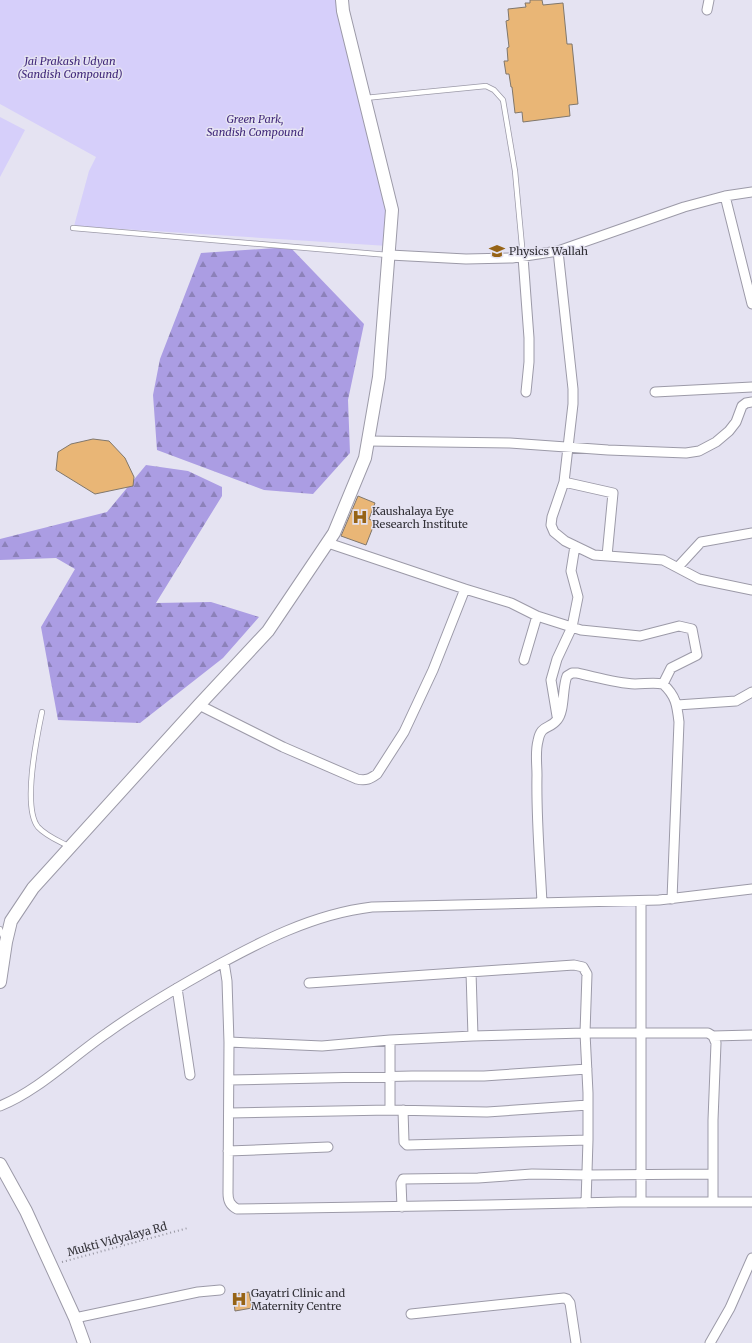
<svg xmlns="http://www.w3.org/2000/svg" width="752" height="1343" font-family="Merriweather,serif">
<defs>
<pattern id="forest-firs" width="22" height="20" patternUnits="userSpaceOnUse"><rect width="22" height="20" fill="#ab9de3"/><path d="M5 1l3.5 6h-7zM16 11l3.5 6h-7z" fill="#8c81b9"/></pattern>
</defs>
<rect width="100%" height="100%" fill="#e5e3f2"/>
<path fill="url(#forest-firs)" d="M290 247 364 324 348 400 350 453 313 494 264 490 157 450 153 395 160 359 201 253Z
M146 465 188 471 222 487V496L156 603 211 602 259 617 223 658 140 723 58 720 41 627 75 569 56 558 0 560V539L107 512Z"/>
<path fill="#d6cffa" d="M0 0H342L392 210 388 246 74 226 89 171 96 157 0 104Z
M0 117 25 130 0 177Z"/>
<path fill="#e9b676" stroke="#80776c" d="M530 0H542L543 5 563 3 567 44H572L578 104 569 105 570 116 523 122 522 112 515 113 512 87H511L509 74H506L504 61H508L507 48 509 47 506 21 509 20 508 9 526 7 525 3H530Z
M93 439 109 441 125 458 134 477 133 486 95 494 56 470 58 452 71 444Z
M358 496 375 503 369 519 375 522 366 545 341 536Z
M249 1292 252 1308 235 1311 233 1294Z"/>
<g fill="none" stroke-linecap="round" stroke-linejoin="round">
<defs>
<path id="lane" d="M365 98 486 86 494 90 503 100 515 171 523 257
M73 228 388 255
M42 712C37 736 22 807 38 827 46 836 59 841 70 847
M0 929 4 939"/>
<path id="street" d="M707 10 709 0
M725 196 752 304
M558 251 573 389V404L564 482 552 517 551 525 554 532 565 541 594 555 663 560 699 579 713 582 752 590
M390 255 466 259 512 258 558 251 684 207 725 196 752 192
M523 257 529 338V362L526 392
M655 392 752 387
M368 441 510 443 608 450 686 453 699 451 716 442 729 431 736 422 742 406 746 403 752 402
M564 482 613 493 607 556
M328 543 465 589 511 603 537 616 581 630 640 636 679 626 692 629 697 655 671 668 663 684
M678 567 701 542 752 533
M524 660 537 616
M199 705 283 747 357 779C366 781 370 779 377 774L404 732 433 670 465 589
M677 705 736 701 752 692
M557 716 551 680 557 659 572 627 578 597 571 571 575 546
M641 901V1202
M542 903C540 861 536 818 537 775 537 764 535 752 538 741 541 724 549 730 557 720 565 711 562 688 567 676L572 673H577C596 677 616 683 635 684 645 684 653 682 663 684 676 696 677 705 679 722L672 899
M224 962 227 981 229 1042 228 1193C228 1201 230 1205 237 1209L487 1205 620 1202H752
M471 972 473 1036
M309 983 574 965 583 967 587 974 585 1033 588 1093V1140L586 1203
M177 988 190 1075
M713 1036 752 1035
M390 1040V1110L487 1112 588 1105
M229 1042 322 1046 390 1040 473 1036 585 1033H708L713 1036 716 1043 713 1120V1202
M229 1080 412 1076H484L587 1069
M0 1106C38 1091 73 1056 107 1033 139 1010 173 990 207 971 259 942 313 914 372 907L659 900 752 889
M403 1110 404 1142 407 1145 588 1140
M229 1113 390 1110
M228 1151 328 1147
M402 1207 401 1183 403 1179 478 1178 532 1174 587 1175 713 1174
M411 1314 564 1298 567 1299 570 1303 576 1343
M75 1318 198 1292 220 1290
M710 1343 730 1308 752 1258"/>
<path id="secondary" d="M0 982 6 942 11 921 33 888 199 705 268 631 334 533 365 458 379 377 392 210 343 11 342 0
M0 1164 26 1211 75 1318 84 1343"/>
</defs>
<use href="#lane" stroke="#9c9aa8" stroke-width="6"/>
<use href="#street" stroke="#9c9aa8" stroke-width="11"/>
<use href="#secondary" stroke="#9c9aa8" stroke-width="14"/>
<path stroke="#9796a1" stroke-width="2" stroke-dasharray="1 3" stroke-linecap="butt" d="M62 1262 188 1228"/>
<use href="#lane" stroke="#fff" stroke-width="4.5"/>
<use href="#street" stroke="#fff" stroke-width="9"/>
<use href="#secondary" stroke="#fff" stroke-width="12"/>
</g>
<defs>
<symbol id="university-bare" viewBox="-9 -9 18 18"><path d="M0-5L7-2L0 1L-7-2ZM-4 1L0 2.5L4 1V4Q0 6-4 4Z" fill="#966316" stroke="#e5e3f2" stroke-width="2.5" paint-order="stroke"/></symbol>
<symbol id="hospital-bare" viewBox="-9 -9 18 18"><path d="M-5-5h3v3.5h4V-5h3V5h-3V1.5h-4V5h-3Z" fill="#966316" stroke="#e5e3f2" stroke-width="2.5" paint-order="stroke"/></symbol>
</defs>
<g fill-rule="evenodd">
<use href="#university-bare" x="486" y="240" width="22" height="22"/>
<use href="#hospital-bare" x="349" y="506" width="22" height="22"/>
<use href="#hospital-bare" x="228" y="1288" width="22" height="22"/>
</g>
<g text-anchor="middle" stroke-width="3" stroke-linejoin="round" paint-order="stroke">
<g font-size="11" font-style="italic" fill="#41297a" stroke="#e5e3f2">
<text x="70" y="65">Jai Prakash Udyan<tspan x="70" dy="13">(Sandish Compound)</tspan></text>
<text x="255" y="123">Green Park,<tspan x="255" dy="13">Sandish Compound</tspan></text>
</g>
<g font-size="11" fill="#323137" stroke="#e5e3f2" text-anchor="start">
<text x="509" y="255">Physics Wallah</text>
<text x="372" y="515">Kaushalaya Eye<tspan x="372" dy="13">Research Institute</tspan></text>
<text x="251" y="1297">Gayatri Clinic and<tspan x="251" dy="13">Maternity Centre</tspan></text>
</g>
<g font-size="11" fill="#323137" stroke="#e5e3f2">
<text transform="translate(117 1239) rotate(-15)" y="4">Mukti Vidyalaya Rd</text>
</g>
</g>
</svg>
